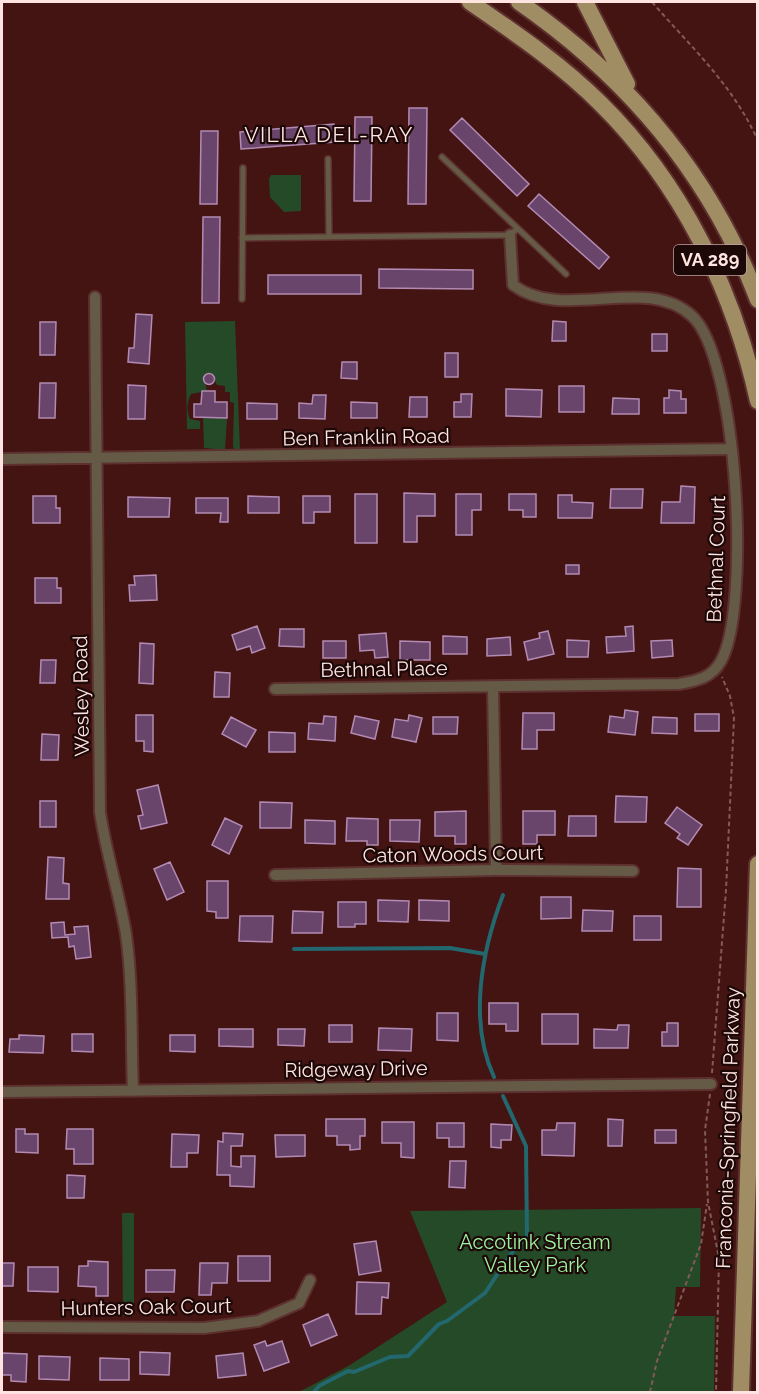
<svg xmlns="http://www.w3.org/2000/svg" width="759" height="1394" font-family="Raleway,sans-serif">
<rect width="100%" height="100%" fill="#431412"/>
<path fill="#254a28" d="M271 175H301V211L284 212 270 197 269 179Z
M235 321 240 451 234 450 233 445 234 403 230 402V392H225V386L217 385 211 374 204 377 207 391 191 394C187 402 186 410 190 419L200 421V429H187L185 322Z
M203 417 227 418 225 450 204 448Z
M701 1208 700 1287H676L674 1316H715L714 1392H299L350 1365 447 1302 410 1211Z
M122 1213H134V1316H123Z"/>
<g fill="none" stroke-linecap="round" stroke-linejoin="round">
<path stroke="#23676f" stroke-width="4" d="M294 949 450 948 485 954
M494 1077C468 1021 482 950 503 895
M314 1392 319 1386 348 1371 354 1372 390 1357 408 1356 439 1324 447 1321 485 1293 510 1255 527 1236 526 1146 503 1096"/>
</g>
<path fill="#6a456b" stroke="#b38ab3" stroke-width="1.5" d="M409 108H427L426 204H408Z
M355 117H372L371 201H354Z
M462 118 529 184 517 196 450 130Z
M334 124 335 142 241 149 240 132Z
M201 131H218L217 204H200Z
M539 194 609 257 599 269 528 206Z
M203 217H220L219 303H202Z
M379 269 473 270V289L379 288Z
M268 275H361V294H268Z
M136 314 152 315 149 364 128 362 129 348H134Z
M553 321 566 322V341H552Z
M40 322H56L55 355H40Z
M652 334H667V351H652Z
M445 353H458V377H445Z
M342 362H357V379L341 378Z
M203.5 379a5.5 5.5 0 1 1 11 0a5.5 5.5 0 1 1-11 0Z
M40 383H56L55 418H39Z
M128 385 146 386 145 419H128Z
M559 386H584V412H559Z
M506 389 542 390 541 417 506 416Z
M669 390 681 391V399H686V413H664V398H669Z
M202 391H215V402H227V418L194 417V404H201Z
M461 394H472L471 417H454V402H461Z
M313 395H326L325 419 299 418V403L312 404Z
M410 397H427V417H409Z
M613 398 639 399V414H612Z
M351 402 377 403V418H351Z
M247 403 277 404V419H247Z
M681 486 695 487 694 523H661L662 502H680Z
M611 489H643L642 508H610Z
M404 493 435 494V516H417V542H404Z
M355 494H377V543H355Z
M456 494H481V510H472V535H456Z
M509 494H536V517H523V510H509Z
M558 495H572V502L593 503 592 518H558Z
M33 496H56V508H60V523H33Z
M248 496 279 497V513H248Z
M303 496H330V512H314V523H303Z
M128 497 170 498 169 517H128Z
M196 498H228V522H220L221 513H196Z
M566 565H579V574H566Z
M156 575 157 600 130 601 129 585H135L134 576Z
M35 578H57V588H61V603H35Z
M257 626 265 648 252 653 250 646 237 650 232 635Z
M633 626 634 651 607 653 606 637 626 636 625 627Z
M280 629H304V647L279 646Z
M548 631 554 654 528 660 524 642 540 638 539 633Z
M386 633 388 657 375 658 374 650 360 651 359 635Z
M443 636 467 637V654H443Z
M510 637 511 655 487 656V639Z
M567 640 589 641 588 657H567Z
M672 640 673 656 652 658 651 641Z
M323 641H346V658H323Z
M400 641 430 642V660H400Z
M140 643 154 644 153 684 139 683Z
M41 660H56L55 683H40Z
M215 672 230 673 229 697H214Z
M625 710 638 712 635 735 608 732 610 716 624 718Z
M523 713H554V730H537V749H522Z
M695 714H719V731H695Z
M136 715H153V752L144 751V741H136Z
M409 715 422 718 416 742 392 737 395 719 408 721Z
M324 716 336 717 335 741 308 739 309 723 323 724Z
M355 716 379 721 375 739 351 733Z
M231 717 256 730 246 747 222 734Z
M433 717H458L457 734H433Z
M653 717 677 718V734L652 733Z
M269 732 295 733V752H269Z
M42 734 59 735 58 760H41Z
M158 785 167 823 141 829 138 816 143 815 137 790Z
M616 796 647 797 646 822H615Z
M40 801H56V827H40Z
M260 802 292 803 291 828H260Z
M677 807 702 825 688 845 677 838 680 834 665 823Z
M466 811V844H455V836H435V812Z
M523 811H555V835H537V844H523Z
M569 816H596V836H568Z
M225 818 242 826 229 854 212 845Z
M347 818 378 819V845H367V841H346Z
M305 820 335 821V844L305 843Z
M390 820H420L419 842 390 841Z
M48 857 64 858 63 883 69 884V899H46Z
M170 862 184 892 167 900 154 869Z
M678 868 701 869V907H677Z
M207 881H228V918H216V912L207 911Z
M541 897H571V918L541 919Z
M378 900 409 901 408 922 378 921Z
M419 900 449 901V921L419 920Z
M338 902H366V924H355V927H338Z
M583 910 613 911 612 931H582Z
M293 911 323 912 322 933H292Z
M240 916H273L272 942 239 941Z
M634 916H661V940H634Z
M64 922 65 935 75 934 74 927 88 926 91 957 76 959 74 946 69 947 68 937 52 938 51 923Z
M489 1003H518V1031H506V1024H489Z
M437 1013H458V1041L437 1040Z
M542 1014H578V1044H542Z
M667 1023H678V1046H662V1032H667Z
M329 1025H352V1042H329Z
M618 1025H629L628 1048H594V1029L617 1030Z
M379 1028 412 1029 411 1051 378 1050Z
M219 1029H253V1047L219 1046Z
M278 1029H305L304 1046 278 1045Z
M72 1034H93V1052L72 1051Z
M19 1035 44 1036 43 1053 9 1052 10 1039H19Z
M170 1035H195V1052L170 1051Z
M326 1119H365V1136H360V1149L350 1150V1145H337V1136H326Z
M608 1119 623 1120 622 1146H608Z
M382 1122H414V1158L401 1157V1143H382Z
M437 1123H464V1147H449V1138H437Z
M557 1123H575L574 1156 542 1155V1130H556Z
M491 1124 512 1125 511 1140H501V1148L491 1147Z
M16 1129H25V1134H38V1153L16 1152Z
M67 1129H93V1164H74V1149H66Z
M655 1130H676V1143H655Z
M223 1133 243 1134 242 1146H231V1166L241 1167V1156H255L254 1187 230 1186V1175H217L218 1141 223 1142Z
M172 1134 199 1135 198 1153H187V1167H171Z
M275 1135H305V1156L276 1157Z
M450 1161H466L465 1188 449 1187Z
M67 1175 85 1176 84 1198H67Z
M376 1241 381 1271 359 1275 354 1244Z
M238 1256H270V1281H238Z
M88 1261 108 1262V1296H96V1287L78 1286 79 1266H88Z
M2 1263H14L13 1286H2Z
M200 1263H228L227 1283H212L211 1295H199Z
M28 1267H58V1292L28 1291Z
M146 1270H175L174 1292H146Z
M357 1282 389 1283 388 1298 382 1297 381 1314H356Z
M328 1314 337 1335 311 1346 303 1325Z
M265 1341 267 1346 282 1341 289 1362 264 1371 254 1345Z
M140 1352 170 1353 169 1375 140 1374Z
M2 1353 27 1354 26 1382 11 1381V1375H2Z
M243 1353 246 1375 218 1378 216 1356Z
M39 1356 70 1357 69 1380 39 1379Z
M100 1358 129 1359V1380H100Z"/>
<g fill="none" stroke-linecap="round" stroke-linejoin="round">
<defs>
<path id="service" d="M442 157 566 274
M328 159 329 236
M242 238 510 235 517 229
M242 299 243 168"/>
<path id="minor" d="M95 297 100 812C106 853 119 893 126 934 133 985 131 1039 133 1091
M2 459 732 449
M493 686 496 870
M275 689 679 684C696 681 712 678 721 661 751 608 738 358 692 316 646 273 564 323 513 285L510 235
M275 875 496 870 633 871
M2 1092 711 1084
M2 1327 204 1328 258 1321 299 1303 310 1280"/>
<path id="primary" d="M470 2C515 33 561 64 600 103 682 184 733 289 758 401
M519 2C627 77 711 175 758 300
M585 2 627 84
M741 1392 758 864"/>
</defs>
<use href="#service" stroke="#5d312f" stroke-width="8"/>
<use href="#minor" stroke="#5d312f" stroke-width="14"/>
<use href="#primary" stroke="#5d312f" stroke-width="20"/>
<path stroke="#825a57" stroke-width="2" stroke-dasharray="4.5 3" stroke-linecap="butt" d="M652 2C690 46 734 86 758 141
M712 1073 726 890 734 718 730 696 722 677
M710 1094 705 1130 708 1202 719 1258 716 1392
M650 1392 657 1361 701 1244 707 1204"/>
<use href="#service" stroke="#645a46" stroke-width="5"/>
<use href="#minor" stroke="#645a46" stroke-width="10"/>
<use href="#primary" stroke="#a18d63" stroke-width="16"/>
</g>
<g text-anchor="middle" stroke-width="4.5" stroke-linejoin="round" paint-order="stroke">
<rect fill="#1c0807" stroke="#bba2a0" stroke-width="1.5" x="674" y="245" width="72" height="30" rx="4.5"/>
<g font-size="18" font-weight="bold" fill="#ffe4e1">
<text x="710" y="266">VA 289</text>
</g>
<g font-size="20" fill="#ffe4e1" stroke="#1c0807">
<text transform="translate(366 437) rotate(-1)" y="7">Ben Franklin Road</text>
<text transform="translate(716 559) rotate(-88)" y="7">Bethnal Court</text>
<text transform="translate(384 669) rotate(-1)" y="7">Bethnal Place</text>
<text transform="translate(81 696) rotate(-91)" y="7">Wesley Road</text>
<text transform="translate(453 854) rotate(-1)" y="7">Caton Woods Court</text>
<text transform="translate(356 1069) rotate(-1)" y="7">Ridgeway Drive</text>
<text transform="translate(728 1128) rotate(-88)" y="7">Franconia-Springfield Parkway</text>
<text transform="translate(146 1307) rotate(-1)" y="7">Hunters Oak Court</text>
</g>
<g font-size="20" fill="#9af3a0" stroke="#1c0807">
<text x="535" y="1249">Accotink Stream<tspan x="535" dy="23">Valley Park</tspan></text>
</g>
<g font-size="21" letter-spacing="1.5" fill="#ffe4e1" stroke="#1c0807">
<text x="329" y="142">VILLA DEL-RAY</text>
</g>
</g>
<rect width="759" height="1394" fill="none" stroke="#ffe4e1" stroke-width="6"/>
</svg>
